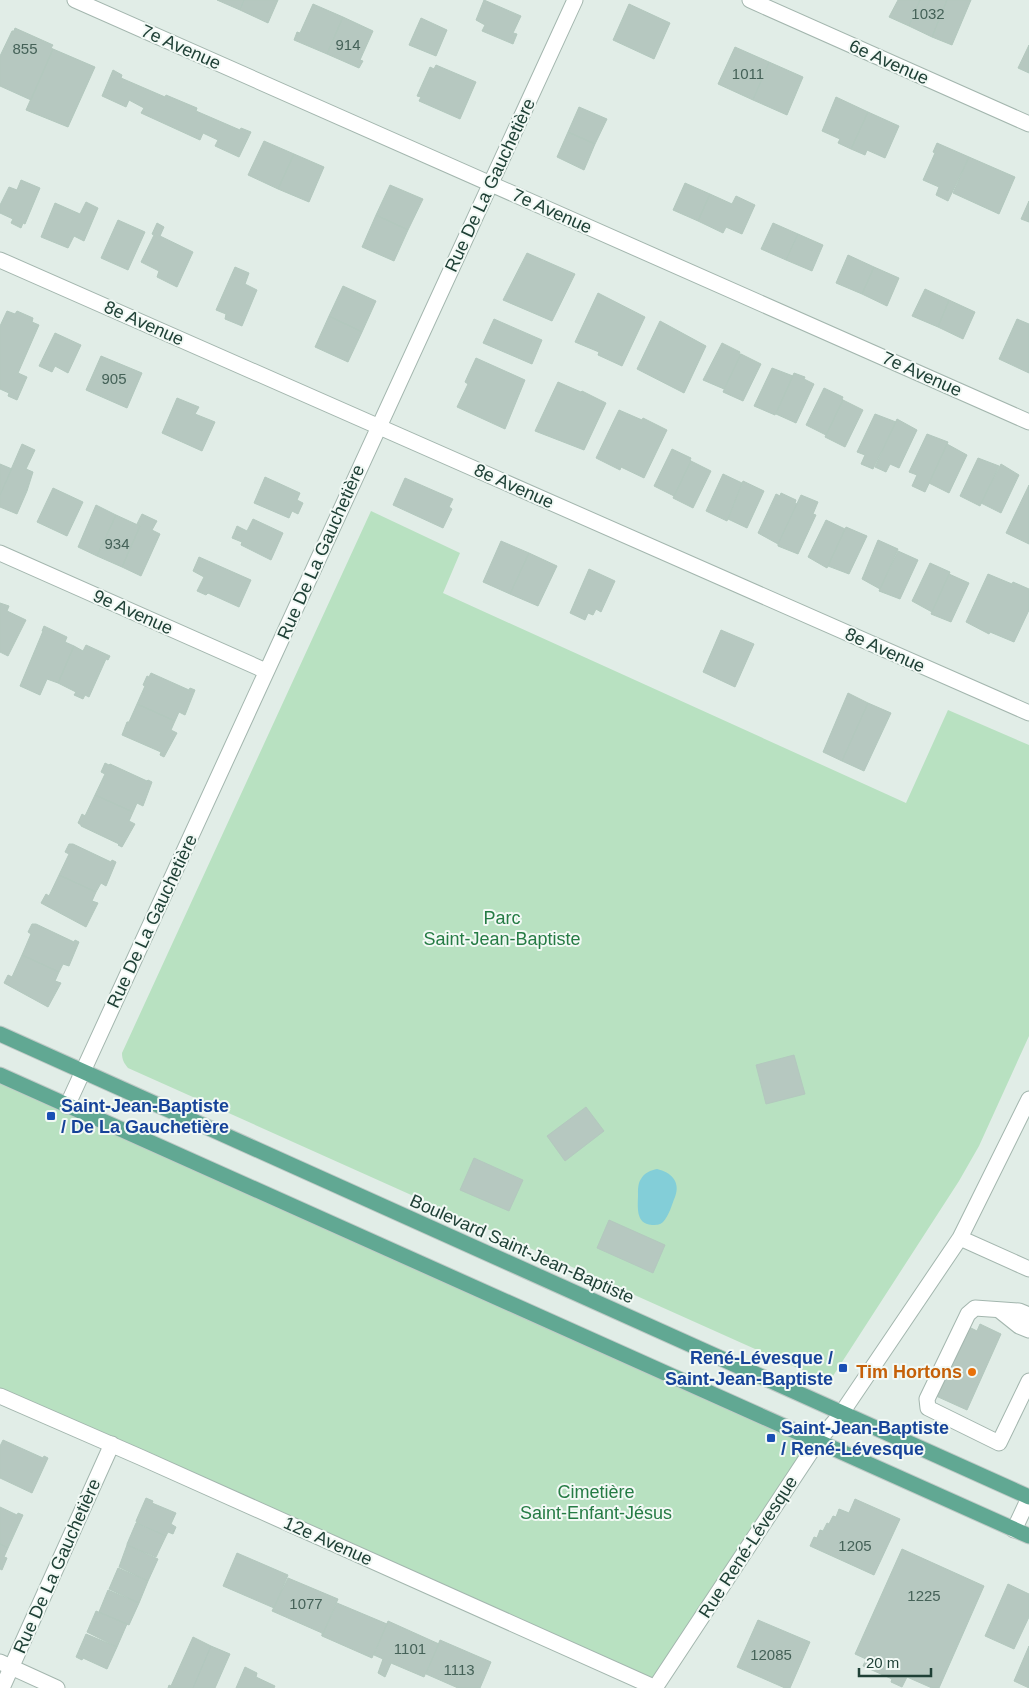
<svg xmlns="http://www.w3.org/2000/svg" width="1029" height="1688" font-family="Arial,sans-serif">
<rect width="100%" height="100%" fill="#e1ede7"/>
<path fill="#b8e1c1" d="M371 511 460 553 443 593 906 803 948 710 1029 745V1036L979 1146 959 1181 833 1376 822 1379 128 1068C124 1063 122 1060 122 1053Z
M0 1075 818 1441 655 1688 0 1396Z"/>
<path fill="#83ced8" d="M657 1169C671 1172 681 1182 675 1197 672 1204 669 1216 663 1222 660 1225 656 1225 652 1225 635 1224 638 1206 638 1194 638 1189 638 1183 641 1179 644 1173 651 1170 657 1169Z"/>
<path fill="#b6c8c0" stroke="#b3c8be" d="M217 0H244L240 10Z
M244 0H278L268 23 240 10Z
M484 0 521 16 513 33 517 34 513 44 482 31 485 25 476 20Z
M898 0H920L909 26 889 17Z
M920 0H947L932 37 909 26Z
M947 0H971L952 45 932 37Z
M313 4 343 17 327 54 294 40 297 32 300 33Z
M629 4 670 23 654 59 613 40Z
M343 17 373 31 360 60 363 61 359 68 327 54Z
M421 18 447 30 436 56 409 45Z
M15 28 53 45 51 48 53 49 31 100 0 86V56L12 31H14Z
M1029 45V73L1018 68Z
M735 47 769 62 753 100 718 84Z
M53 49 95 67 68 127 26 110Z
M769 62 803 77 787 115 753 100Z
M436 65 476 82 460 119 419 101 421 97 417 96 430 67 434 69Z
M113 70 122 75 121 78 165 97 166 95 197 108 196 111 240 130 241 128 251 132 239 157 215 146 218 140 203 133 200 140 141 113 144 108 129 100 126 107 102 96Z
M836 97 868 112 851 149 838 143 840 139 822 131Z
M579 107 607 119 595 144 568 132Z
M868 112 899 126 885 158 867 150 865 155 851 149Z
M568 132 595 144 584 170 557 157Z
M264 141 294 154 278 189 248 175Z
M937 143 969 157 948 201 936 195 939 187 923 180 935 153 933 152Z
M294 154 324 167 309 202 278 189Z
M969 157 1015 177 999 214 953 193Z
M21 180 40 188 25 224 23 223 21 228 11 223 13 219 0 213V205L9 187 17 190Z
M685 183 710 194 698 221 673 210Z
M390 185 423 199 408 230 376 215Z
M710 194 732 204 736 196 755 205 742 234 726 227 723 233 698 221Z
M1029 201V222L1021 219Z
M86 202 98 208 84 241 74 236 68 248 41 237 55 203 80 214Z
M376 215 408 230 394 261 362 247Z
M118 220 145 232 128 270 101 258Z
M157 223 164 227 160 236 193 252 177 287 157 277 159 271 141 262 154 235 152 234Z
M773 223 798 234 786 260 761 249Z
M798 234 823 245 812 271 786 260Z
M527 253 575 274 552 321 503 300Z
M848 255 874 267 862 294 836 283Z
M235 267 249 273 245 284 257 290 242 326 225 319 226 314 216 310Z
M874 267 899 278 887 306 862 294Z
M343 286 376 301 362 332 329 316Z
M925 289 949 300 938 327 912 316Z
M598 293 645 317 622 366 598 355 599 352 575 342Z
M949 300 975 312 963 339 938 327Z
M7 311 15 314 17 311 33 318 32 322 39 325 18 373 27 377 17 400 8 396 9 393 0 389V326Z
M329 316 362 332 348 362 315 347Z
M494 319 542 340 532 364 483 343Z
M1017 319 1029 324V373L999 359Z
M660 321 706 346 684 393 637 369Z
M55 333 81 345 68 373 55 366 52 372 39 366Z
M722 343 740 352 739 354H741L724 389 703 380Z
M741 354 761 364 743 401 723 392Z
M101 356 142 373 127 408 86 390Z
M476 358 525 380 505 429 457 407 468 384 465 382Z
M772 368 793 376 775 415 754 406Z
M794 373 805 377 804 379 814 384 796 423 776 414Z
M558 382 581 392 582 391 606 403 584 450 535 431Z
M824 388 843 397 842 399 843 400 826 435 806 425Z
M177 398 199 407 195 414 215 422 202 451 162 433Z
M843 400 863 410 845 447 825 437Z
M619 410 642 420 643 418 667 430 644 478 621 467 620 470 596 458Z
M875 414 896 422 873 469 861 464 865 455 857 452Z
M897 419 917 430 899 468 890 464 886 472 875 467Z
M927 434 948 442 925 492 912 486 917 475 909 472Z
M22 444 35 450 26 469 33 472 27 491 17 514 0 507V495Z
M947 444 967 455 949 493 929 483Z
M672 449 691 458 690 460 691 461 674 496 654 486Z
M978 458 999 466 980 506 960 496Z
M691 461 711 471 693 508 673 498Z
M0 464 12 469 0 495Z
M1001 464 1019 475 1001 513 981 503Z
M723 474 742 483 727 521 706 511Z
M265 477 300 493 297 500 303 503 298 514 292 511 289 518 254 503Z
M405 478 453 499 449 507 452 509 443 528 393 505Z
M743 481 764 491 747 528 728 519Z
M1029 485V544L1006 533Z
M53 488 83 502 67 536 37 522Z
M781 493 796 500 795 503 797 504 778 544 758 533 776 494 780 496Z
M801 495 818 502 813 514 816 515 798 554 778 546V544Z
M96 505 116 515 97 556 78 547Z
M142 514 157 521 152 530 160 534 141 576 122 567 140 526 137 524Z
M116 515 140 526 122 567 97 556Z
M253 519 283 533 271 560 241 545 242 542 232 538 237 526 247 531Z
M826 520 845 529 827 568 808 557Z
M846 527 867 536 849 574 828 566Z
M878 540 898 549 880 589 862 579Z
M501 541 529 553 510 594 483 582Z
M898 551 918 560 900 599 879 591Z
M529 553 557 566 538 606 510 594Z
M199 557 251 580 239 607 208 593 206 595 197 591 204 577 193 571Z
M930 563 950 572 932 612 912 601Z
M589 569 615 581 601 612 596 609 593 615 588 613 585 620 570 613Z
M949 574 969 583 951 622 931 614Z
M988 574 1012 584 1013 582 1029 589V610L1014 642 990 632 989 634 966 622Z
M0 603 9 606 7 611 26 620 8 656 0 652Z
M44 626 67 637 65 642 74 646 58 683 47 679 40 695 20 686 43 631H42Z
M721 630 754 644 735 687 703 672Z
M86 645 110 656 108 660 106 659 89 697 85 695 83 699 74 695 76 692 58 683 74 646 83 651Z
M151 673 189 690 190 688 195 690 185 715 179 712 175 721 137 704 145 686 143 685 147 676 149 677Z
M848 693 868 703 842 761 823 752Z
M868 703 891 713 864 771 842 761Z
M137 704 175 721 171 730 177 733 164 757 160 755 161 752 122 735 127 722H129Z
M105 763 109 765 110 764 147 781 148 780 152 782 143 806 137 803 133 812 95 795 105 774 101 772Z
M95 795 133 812 129 821 135 824 122 847 118 845 119 844 81 826V825L78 823 82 814 85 816Z
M69 844H73L111 862 112 860 116 862 106 886 101 883 96 892 59 875 69 854 65 852Z
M59 875 96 892 92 901 98 903 86 927 41 903 46 894 49 896Z
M32 924H36L74 942 75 940 79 942 69 966 63 964 59 972 22 955 31 934 28 932Z
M22 955 59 972 55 981 61 983 48 1007 4 983 8 975 12 977Z
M794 1055 805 1094 766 1104 756 1065Z
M586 1107 604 1131 565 1161 547 1136Z
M474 1158 523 1180 509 1211 460 1190Z
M609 1220 665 1245 653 1273 597 1248Z
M980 1324 1001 1334 967 1410 936 1396 967 1326 977 1331Z
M3 1440 43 1458 44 1456 48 1458 32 1493 0 1478V1446Z
M146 1498 153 1501 152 1503 176 1513 171 1524 176 1527 173 1534 168 1532 166 1536 137 1523 136 1521Z
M855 1499 900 1519 874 1575 810 1546 814 1537 817 1538 820 1530 823 1531 827 1523 829 1524 833 1516 836 1517 839 1509 849 1513Z
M0 1507 17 1515 18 1513 23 1515 8 1548 0 1544Z
M136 1523 166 1536 156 1557 127 1545V1544Z
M0 1544 8 1548 4 1557 7 1558 2 1570 0 1569Z
M127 1545 158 1559 148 1581 119 1567Z
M902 1549 984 1586 939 1688H932L907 1677 902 1687 891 1682 892 1679 863 1666 866 1659 855 1654Z
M237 1553 288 1575 274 1608 223 1586Z
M118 1568 148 1581 139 1603 109 1589Z
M288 1578 338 1599 322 1636V1633L272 1611Z
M1008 1584 1029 1594V1617L1014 1649 985 1636Z
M108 1590 139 1603 129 1625 99 1612Z
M337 1603 387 1624 372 1658 322 1636Z
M96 1611 127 1624 117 1647 87 1632Z
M758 1620 810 1642 790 1688H785L737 1667Z
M388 1621 439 1644 424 1677 391 1663 385 1677 378 1673 383 1659 374 1655Z
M86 1634 117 1647 107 1669 83 1658 82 1660 76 1657Z
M193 1637 211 1646 193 1688H168L169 1685 171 1686Z
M440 1640 491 1662 480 1688H458L426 1674Z
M211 1646 230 1654 215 1688H193Z
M1029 1646V1688L1014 1681Z
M245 1667 257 1673 256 1677 275 1686 274 1688H236Z"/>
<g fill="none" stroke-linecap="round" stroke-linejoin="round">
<defs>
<path id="minor" d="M75 0 1029 422
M750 0 1029 124
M0 260 1029 713
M0 553 266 671
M67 1106 575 0
M960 1238 1029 1269
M999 1310 1019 1326 1029 1330
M1029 1315 1019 1311 975 1308 968 1314 927 1399 928 1408 999 1443 1029 1381
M0 1396 140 1457 656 1688
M1014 1530 1029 1498
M0 1662 57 1688
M2 1688 112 1444
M655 1688 818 1441 841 1414 960 1238 1029 1099"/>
<path id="major" d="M0 1034 1029 1497
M0 1075 1029 1536"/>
</defs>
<use href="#minor" stroke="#a3b6ae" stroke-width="17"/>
<use href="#major" stroke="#c0cac7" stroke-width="17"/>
<use href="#minor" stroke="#fff" stroke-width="15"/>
<use href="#major" stroke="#61a893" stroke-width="15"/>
</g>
<g fill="#1a4fb4" stroke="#f2f9f5" stroke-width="2">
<rect x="46" y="1111" width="10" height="10" rx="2.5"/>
<rect x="838" y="1363" width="10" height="10" rx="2.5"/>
<rect x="766" y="1433" width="10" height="10" rx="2.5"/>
</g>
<circle fill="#e8710a" stroke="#f2f9f5" stroke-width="2" cx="972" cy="1372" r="5"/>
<g text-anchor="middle" stroke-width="4" stroke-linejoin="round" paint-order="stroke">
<g font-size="15" fill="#456258">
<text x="928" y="19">1032</text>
<text x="348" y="50">914</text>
<text x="25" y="54">855</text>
<text x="748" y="79">1011</text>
<text x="114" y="384">905</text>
<text x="117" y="549">934</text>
<text x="855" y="1551">1205</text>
<text x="924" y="1601">1225</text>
<text x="306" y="1609">1077</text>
<text x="410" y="1654">1101</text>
<text x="771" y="1660">12085</text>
<text x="459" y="1675">1113</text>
</g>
<g font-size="18" fill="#1f4036" stroke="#f2f9f5">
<text transform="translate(181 47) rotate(24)" y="6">7e Avenue</text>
<text transform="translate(889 62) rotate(24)" y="6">6e Avenue</text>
<text transform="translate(490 185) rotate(-65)" y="6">Rue De La Gauchetière</text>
<text transform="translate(552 211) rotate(24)" y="6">7e Avenue</text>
<text transform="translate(144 323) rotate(24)" y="6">8e Avenue</text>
<text transform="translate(922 374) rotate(24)" y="6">7e Avenue</text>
<text transform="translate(514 486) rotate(24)" y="6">8e Avenue</text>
<text transform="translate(321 552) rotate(-66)" y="6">Rue De La Gauchetière</text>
<text transform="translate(133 612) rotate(24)" y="6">9e Avenue</text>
<text transform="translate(885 650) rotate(24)" y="6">8e Avenue</text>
<text transform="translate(152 921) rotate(-65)" y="6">Rue De La Gauchetière</text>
<text transform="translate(522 1249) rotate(24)" y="6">Boulevard Saint-Jean-Baptiste</text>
<text transform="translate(328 1541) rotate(24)" y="6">12e Avenue</text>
<text transform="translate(748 1547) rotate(-57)" y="6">Rue René-Lévesque</text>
<text transform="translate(57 1566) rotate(-66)" y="6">Rue De La Gauchetière</text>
</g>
<g font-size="18" fill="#257b44" stroke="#f2f9f5">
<text x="502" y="924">Parc<tspan x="502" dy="21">Saint-Jean-Baptiste</tspan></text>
<text x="596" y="1498">Cimetière<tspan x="596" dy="21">Saint-Enfant-Jésus</tspan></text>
</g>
<g font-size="18" font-weight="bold" fill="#164399" stroke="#f2f9f5" text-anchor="start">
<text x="61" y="1112">Saint-Jean-Baptiste<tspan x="61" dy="21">/ De La Gauchetière</tspan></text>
<text x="833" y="1364" text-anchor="end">René-Lévesque /<tspan x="833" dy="21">Saint-Jean-Baptiste</tspan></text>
<text x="781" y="1434">Saint-Jean-Baptiste<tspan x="781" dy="21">/ René-Lévesque</tspan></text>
</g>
<g font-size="18" font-weight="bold" fill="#c56008" stroke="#f2f9f5" text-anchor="end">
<text x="962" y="1378">Tim Hortons</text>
</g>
</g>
<path d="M859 1668v8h72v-8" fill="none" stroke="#1f4036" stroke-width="2.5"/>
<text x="866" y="1668" font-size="15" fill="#1f4036" stroke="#f2f9f5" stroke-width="4" paint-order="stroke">20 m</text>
</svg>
